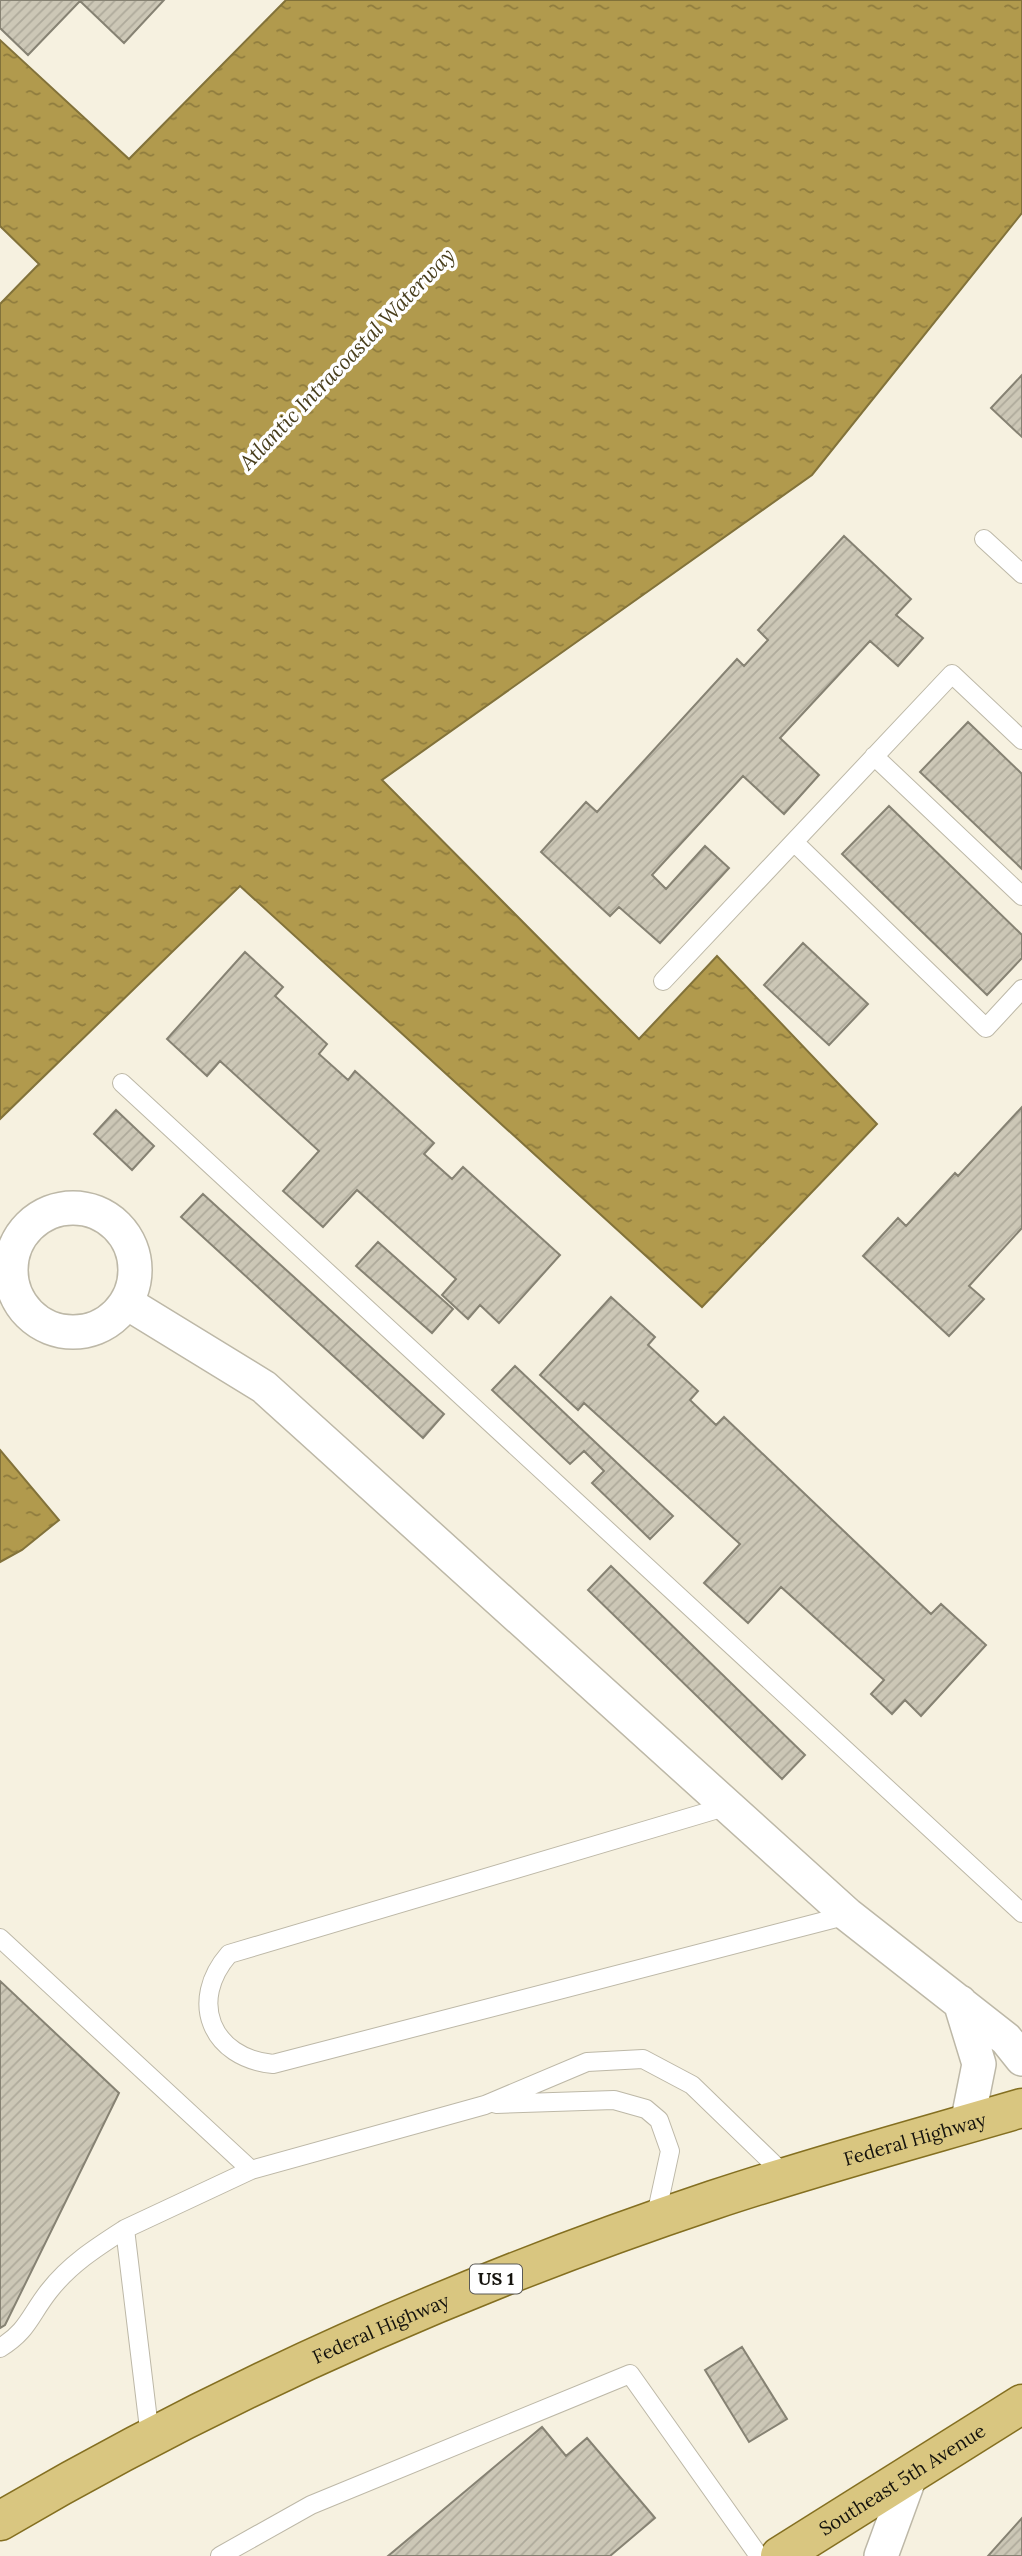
<svg xmlns="http://www.w3.org/2000/svg" width="1022" height="2556" font-family="Lora,serif">
<defs>
<pattern id="water-ripples" width="26" height="14" patternUnits="userSpaceOnUse" patternTransform="scale(1.75)"><rect width="26" height="14" fill="#b19a4d"/><path d="M2 4q2-2 4 0t4 0M15 11q2-2 4 0t4 0" fill="none" stroke="#8f7c3e"/></pattern>
<pattern id="building-hatch" width="6" height="6" patternUnits="userSpaceOnUse" patternTransform="scale(1.75)"><rect width="6" height="6" fill="#ccc7b6"/><path d="M-1 1l2-2M0 6l6-6M5 7l2-2" fill="none" stroke="#aeaa9b"/></pattern>
</defs>
<rect width="100%" height="100%" fill="#f6f1e0"/>
<path fill="url(#water-ripples)" stroke="#82723a" stroke-width="2" d="M286 0H1022V213L812 475 382 780 639 1039 717 956 877 1124 702 1307 240 886 0 1119V304L39 264 0 226V40L129 159Z
M0 1450 59 1520 22 1550 0 1562Z"/>
<path fill="url(#building-hatch)" stroke="#868273" stroke-width="2" d="M0 0H164L124 43 80 1 28 55 0 28Z
M1022 375V437L991 408Z
M844 536 911 599 896 615 923 638 898 666 870 641 780 738 819 775 784 814 743 776 652 875 666 889 705 846 729 868 660 943 619 907 610 916 541 852 586 802 597 812 737 659 744 666 768 640 758 630Z
M968 722 1022 774V869L920 772Z
M889 806 1022 935V958L987 995 842 854Z
M803 943 868 1004 829 1045 764 985Z
M245 952 283 987 275 996 327 1044 319 1054 348 1080 355 1071 434 1143 424 1154 452 1179 463 1167 560 1255 499 1323 480 1305 468 1319 442 1295 456 1279 357 1190 323 1227 283 1191 319 1151 220 1061 207 1076 167 1039Z
M1022 1107V1228L969 1286 984 1299 949 1336 863 1256 898 1218 906 1226 955 1173 958 1176Z
M116 1110 154 1146 132 1170 94 1134Z
M203 1194 444 1414 423 1438 181 1217Z
M378 1242 453 1309 432 1333 356 1266Z
M611 1297 655 1337 648 1345 698 1391 690 1400 716 1425 724 1417 931 1614 941 1604 986 1645 921 1716 905 1700 892 1714 871 1694 884 1680 781 1587 748 1623 704 1583 740 1544 584 1403 578 1410 540 1375Z
M515 1366 673 1516 650 1539 592 1483 604 1471 584 1451 570 1464 492 1390Z
M611 1566 805 1755 782 1779 588 1590Z
M0 1981 119 2093 5 2325 0 2328Z
M742 2347 787 2419 749 2442 705 2370Z
M542 2427 566 2456 587 2438 655 2518 610 2556H388Z
M1022 2518V2556H988Z"/>
<g fill="none" stroke-linecap="round" stroke-linejoin="round">
<defs>
<path id="service" d="M984 539 1022 574
M874 756 1022 896
M794 842 986 1028 1022 989
M663 981 952 674 1022 740
M122 1083 1022 1913
M728 1806 229 1954C188 2001 211 2058 273 2064L848 1915
M0 1938 251 2170 485 2105 587 2062 643 2059 692 2085 786 2176
M496 2104 614 2100 646 2109 659 2120 670 2151 655 2220
M0 2348C28 2331 30 2315 49 2291 70 2264 97 2247 125 2229
M150 2437 125 2229 251 2170
M220 2556 311 2505 630 2374 759 2556"/>
<path id="minor" d="M11 1270a62 62 0 1 1 124 0a62 62 0 1 1-124 0Z
M127 1303 264 1387 848 1915 1006 2039 1022 2059
M960 2002 979 2064 967 2124
M881 2556 912 2471"/>
<g id="primary">
<path id="s1" d="M0 2521C225 2389 465 2283 713 2200 815 2166 919 2138 1022 2108"/>
<path id="s2" d="M780 2556 1022 2404"/>
</g>
</defs>
<use href="#service" stroke="#bdb8a7" stroke-width="20"/>
<use href="#minor" stroke="#bdb8a7" stroke-width="36"/>
<use href="#primary" stroke="#846f20" stroke-width="41"/>
<use href="#service" stroke="#fff" stroke-width="18"/>
<use href="#minor" stroke="#fff" stroke-width="33"/>
<use href="#primary" stroke="#d9c680" stroke-width="38"/>
</g>
<g text-anchor="middle" stroke-width="7" stroke-linejoin="round" paint-order="stroke">
<rect fill="#fff" stroke="#5b5a56" stroke-width="2" x="470" y="2264.5" width="52" height="29" rx="5"/>
<g font-size="18" font-weight="bold" fill="#15130d">
<text x="496" y="2285">US 1</text>
</g>
<g font-size="19" fill="#15130d" stroke="#fff">
<text dy="7" stroke="none"><textPath href="#s1" startOffset="994">Federal Highway</textPath></text>
<text dy="7" stroke="none"><textPath href="#s1" startOffset="427">Federal Highway</textPath></text>
<text dy="7" stroke="none"><textPath href="#s2" startOffset="144">Southeast 5th Avenue</textPath></text>
</g>
<g font-size="21" font-style="italic" fill="#483e1c" stroke="#fff">
<text transform="translate(347 359) rotate(-46)" y="7">Atlantic Intracoastal Waterway</text>
</g>
</g>
</svg>
